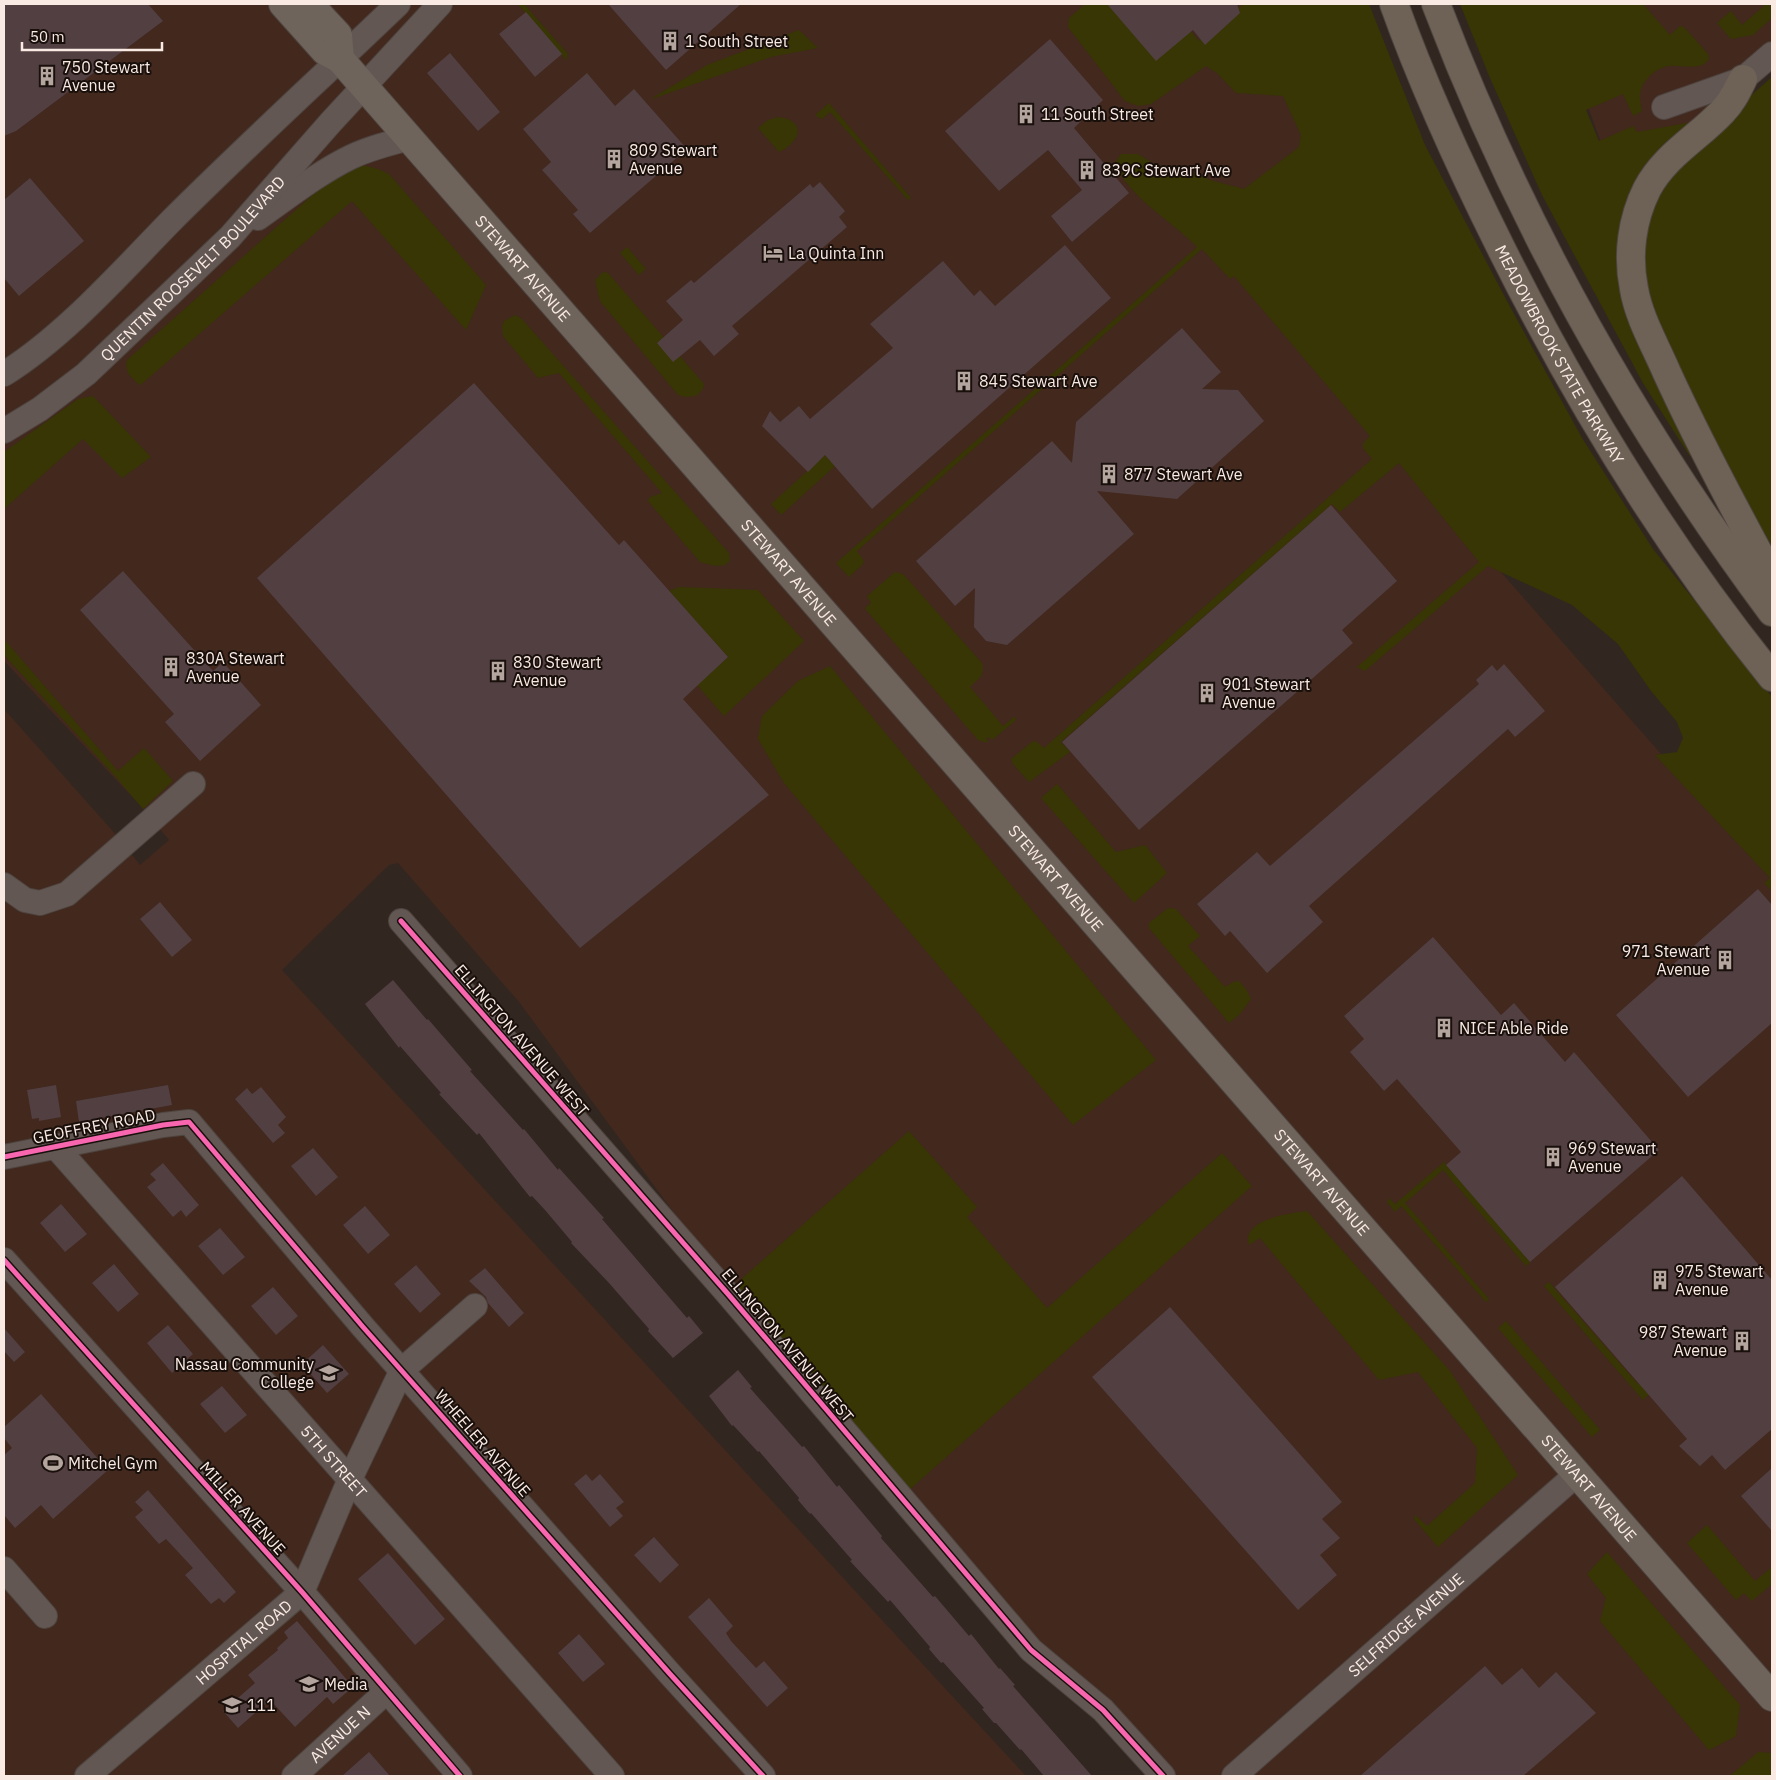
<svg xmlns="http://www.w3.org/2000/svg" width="1776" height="1780" font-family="'IBM Plex Sans',sans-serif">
<rect width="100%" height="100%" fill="#322620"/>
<path fill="#42281d" d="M4 4H1264L1471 538 1772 880V1776H1151L730 1289 519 1002 398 863 389 865 282 970 1026 1776H4V709L119 838 140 865 169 840 138 803 4 661Z
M1551 4H1772V54L1624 207Z"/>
<path fill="#373604" d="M518 4H524L568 54 566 60Z
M1085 4H1167L1199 41 1221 21 1244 4H1369L1425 145 1508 303 1582 438 1653 549 1772 697V891L1764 883 1770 878 1655 755 1677 752 1683 738 1677 722 1651 691 1618 644 1572 605 1488 566 1365 671 1357 667 1479 562 1399 463 1340 512 1332 504 1061 742 1070 752 1029 782 1013 764 1011 759 1033 741 1037 742 1044 748 1372 459 1363 448V443L1370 436 1234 276 1230 279 1202 249 857 551 864 561 862 565 849 577 836 563 1197 247C1172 221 1128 197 1115 163L1121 154H1138L1156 165 1187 169 1210 180 1244 189 1299 147 1301 135 1283 96 1236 93 1217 73 1206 66 1151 104 1138 106 1125 101 1068 27 1069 18Z
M1460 4H1643L1670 35 1680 26 1684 27 1708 54 1709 59C1701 72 1681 64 1668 66 1660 68 1653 72 1648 78 1638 88 1639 99 1642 111L1633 116 1623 94 1586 110 1599 141 1633 126 1637 132 1692 122 1624 246 1697 459 1689 455 1643 383 1542 195 1490 78Z
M1766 4H1772V18L1753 35 1731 39 1717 23 1731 11 1742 25Z
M799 30 818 48 771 57 649 100 707 65Z
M1772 77V546L1731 476 1685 387 1653 306 1643 267 1645 230 1653 198 1691 148Z
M829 103 911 198 908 200 830 112 822 119 817 117 816 114Z
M778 117C806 120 802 141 779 152L758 128 768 120Z
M362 165 378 169 389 174 486 285 466 330 352 201 144 382 140 385C131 378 124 371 127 360L343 168Z
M627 247 646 269 639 275 620 253Z
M603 272 608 273 704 384 703 389 696 396 686 397 678 395 600 301 595 280Z
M515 315 522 319 729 553 730 561 725 565 715 566 700 562 648 501 650 497 662 493 559 373 538 378 503 336 502 326 504 321Z
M93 396 151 457 122 478 83 439 4 509V452L78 399Z
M825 455 835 466 781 515 771 504Z
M895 572 903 574 982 663C985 678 978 678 970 687L1003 726 1014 717H1015L1016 720 992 740 989 737 986 739 989 742H984L978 740 867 611 865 608 871 603 867 596Z
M679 587 758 590 804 641 724 716 697 685 728 657 669 591Z
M4 639 118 771 144 748 173 781 143 809 114 775 4 655Z
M830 666 1156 1060 1073 1125 784 783 758 739 762 716 798 681Z
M1057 784 1116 852 1145 845 1167 873 1134 903 1041 798Z
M1168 908 1176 909 1200 936 1188 946 1225 987 1233 982 1239 981 1246 989 1251 999 1240 1014 1229 1023 1149 928V923Z
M909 1131 977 1207 967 1217 1047 1308 1222 1153 1252 1186 908 1491 730 1289Z
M1444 1162 1530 1262 1526 1266 1443 1170 1405 1203 1489 1299 1486 1302 1401 1206 1395 1212 1387 1202 1389 1198 1395 1204Z
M1307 1211 1450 1371 1518 1475 1438 1547 1414 1519 1415 1515 1427 1526 1475 1483 1477 1448 1418 1372 1379 1380 1260 1238 1249 1245C1241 1219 1291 1213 1307 1211Z
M1549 1282 1638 1384 1664 1362 1672 1372 1643 1400 1544 1286Z
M1506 1321 1600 1430 1592 1437 1498 1328Z
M1707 1525 1755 1581 1772 1567V1584L1752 1601 1744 1593 1736 1600 1687 1543Z
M1607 1552 1740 1705 1736 1736 1709 1750 1600 1621 1606 1598 1587 1574Z
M1758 1752 1772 1753V1776H1730Z"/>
<path fill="#523f42" d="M4 4H148L163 21 16 131 4 136Z
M608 4H741L666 70Z
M1107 4H1237L1240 13 1205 45 1193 30 1156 61Z
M526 12 562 54 535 77 499 34Z
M1050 39 1103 100 1074 128 1129 193 1072 242 1051 216 1082 190 1048 150 999 191 945 131Z
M450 53 500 112 478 131 427 73Z
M587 73 615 106 634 89 687 149 590 233 573 214 578 210 542 170 551 162 523 129Z
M30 178 84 241 19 296 4 278V200Z
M820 182 845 211 839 217 847 227 732 326 739 334 714 356 700 340 673 362 657 343 683 320 666 301 691 280 694 283 810 184 813 188Z
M1065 245 1111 298 872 509 825 455 808 472 762 426 770 411 780 422 799 406 810 419 893 348 870 324 943 261 974 296 980 290 995 306Z
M1182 328 1221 372 1202 389 1238 390 1264 421 1177 499 1097 491 1134 534 1007 645 986 641 974 627 975 588 955 606 916 561 1052 441 1072 463 1076 422Z
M474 383 619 545 624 540 728 657 683 699 769 795 580 948 257 578Z
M1331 505 1397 581 1342 630 1353 643 1139 830 1062 742Z
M123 571 213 671 223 662 261 705 200 761 165 722 174 714 80 610Z
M1504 664 1545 711 1515 737 1508 729 1309 906 1323 922 1267 973 1230 931 1225 936 1197 904 1257 852 1270 866 1479 684 1476 680 1492 665 1497 671Z
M1758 889 1772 905V1023L1688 1097 1616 1015Z
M160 902 192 940 172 957 140 919Z
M1433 937 1501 1015 1514 1003 1565 1062 1574 1052 1659 1150 1530 1262 1446 1165 1461 1152 1397 1079 1384 1091 1350 1052 1364 1039 1344 1016Z
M393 980 427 1020 428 1019 472 1070 470 1071 523 1130 524 1129 558 1170 559 1168 604 1218 602 1219 687 1318 689 1316 703 1333 673 1358 648 1331 649 1329 609 1283 571 1243 572 1242 545 1210 532 1196 530 1197 479 1133 477 1135 439 1094 441 1093 400 1046 399 1048 365 1004Z
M56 1085 61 1117 39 1121V1118L32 1119 27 1090Z
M168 1085 172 1105 79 1122 76 1101Z
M261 1087 286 1117 278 1125 285 1133 273 1143 235 1099 247 1088 252 1094Z
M313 1148 338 1177 316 1196 291 1166Z
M163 1163 199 1205 186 1217 181 1210 173 1217 147 1187 156 1180 150 1174Z
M1682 1176 1772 1280V1429L1725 1470 1712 1455 1700 1466 1679 1446 1687 1439 1555 1287Z
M61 1204 87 1234 65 1252 40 1223Z
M365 1206 390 1235 368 1254 343 1225Z
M220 1228 245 1257 223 1275 198 1246Z
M114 1264 139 1294 118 1312 92 1283Z
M416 1265 441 1294 420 1313 394 1284Z
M485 1268 524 1313 509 1327 488 1303 486 1297 469 1281Z
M273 1287 298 1316 276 1335 251 1306Z
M1170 1307 1342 1502 1322 1519 1340 1538 1320 1555 1337 1575 1298 1610 1092 1377Z
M168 1325 193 1354 172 1373 147 1343Z
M4 1328 25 1352 14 1362 4 1351Z
M323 1345 349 1374 327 1393 302 1364Z
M738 1370 752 1387 750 1388 802 1447 804 1446 837 1487 839 1485 882 1536 881 1538 933 1597 935 1596 969 1636 971 1634 999 1669 1000 1668 1015 1685 1013 1686 1092 1776H1044L1021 1749 1020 1750 996 1723H994L982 1709 984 1708 943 1662 941 1663 929 1649 930 1647 890 1600 888 1602 850 1561 852 1560 811 1513 810 1514 798 1500 799 1498 759 1451 758 1452 733 1425 732 1426 709 1396Z
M222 1386 247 1415 225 1433 200 1404Z
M41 1394 108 1470 53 1519 41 1505 15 1528 4 1515V1455L12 1448 4 1438V1427Z
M1772 1468V1531L1741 1496Z
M586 1474 592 1481 600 1474 624 1502 616 1508 623 1516 610 1527 574 1484Z
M148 1490 236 1592 224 1603 219 1598 211 1604 185 1575 193 1568 166 1539 159 1544 135 1517 143 1510 135 1502Z
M654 1537 679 1565 660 1583 634 1555Z
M388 1553 445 1619 415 1645 358 1579Z
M709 1598 733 1626 726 1633 731 1641 756 1668 764 1661 788 1688 767 1707 688 1617Z
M297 1621 353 1687 333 1704 327 1697 295 1727 270 1700 238 1728 223 1711 255 1683 248 1675 278 1650 277 1648 288 1638 284 1632Z
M579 1634 605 1664 583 1682 558 1653Z
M1485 1666 1502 1685 1522 1668 1539 1688 1556 1672 1596 1713 1523 1776H1360Z
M369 1752 390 1776H342Z"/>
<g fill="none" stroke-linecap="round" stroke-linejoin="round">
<defs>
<g id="minor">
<path d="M1664 107 1743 79 1772 54"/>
<path d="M258 218C288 197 318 173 351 157 370 148 390 143 410 138"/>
<path d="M4 374C65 336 121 272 171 221 245 147 323 76 398 4"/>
<path id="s1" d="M4 431 40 409 86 374 230 237 331 122 440 4"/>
<path d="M4 885 25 900 40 903 67 894 193 784"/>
<path d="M401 921 728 1294 1031 1650 1103 1710 1163 1776"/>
<path id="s2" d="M55 1146 612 1776"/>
<path d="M4 1157 163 1125 189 1122 363 1327 670 1674 763 1776"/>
<path d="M4 1260 302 1592 460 1776"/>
<path d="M4 1569 45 1616"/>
<path id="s3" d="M87 1776 302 1592 350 1479 402 1370 475 1306"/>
<path id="s4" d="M294 1776 387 1691"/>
<path id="s5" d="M1234 1776 1577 1474"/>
</g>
<g id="major">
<path id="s6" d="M283 4 325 51 340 59 1772 1697"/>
<path d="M309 4 338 35 340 59"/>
</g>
<g id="highway">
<path id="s7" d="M1394 4C1424 88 1462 170 1502 250 1577 400 1666 546 1772 677"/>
<path d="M1436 4C1519 222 1633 425 1772 612"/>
<path d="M1743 79C1737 91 1732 102 1723 111 1698 138 1665 155 1647 189 1632 219 1627 255 1634 289 1639 318 1655 345 1667 373 1699 443 1735 510 1772 578"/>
</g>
</defs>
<use href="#minor" stroke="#4e443f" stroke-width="26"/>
<use href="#major" stroke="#4e443f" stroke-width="30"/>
<use href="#highway" stroke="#4e443f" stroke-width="30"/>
<use href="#minor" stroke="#625753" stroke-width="24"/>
<use href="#major" stroke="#6e645c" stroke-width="28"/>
<use href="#highway" stroke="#6e6256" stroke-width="28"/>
<defs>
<path id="cycleway" d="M401 921 728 1294 1031 1650 1103 1710 1163 1776
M4 1157 163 1125 189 1122 363 1327 670 1674 763 1776
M4 1260 302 1592 460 1776"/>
</defs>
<use href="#cycleway" stroke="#190f0b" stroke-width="8"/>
<use href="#cycleway" stroke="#f766af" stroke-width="5"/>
</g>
<defs>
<symbol id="building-bare" viewBox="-9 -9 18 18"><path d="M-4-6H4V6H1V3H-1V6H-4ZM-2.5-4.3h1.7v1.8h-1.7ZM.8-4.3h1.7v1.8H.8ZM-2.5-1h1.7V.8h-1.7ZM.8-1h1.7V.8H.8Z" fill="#b4a59f" stroke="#190f0b" stroke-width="2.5" paint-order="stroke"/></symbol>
<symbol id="hotel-bare" viewBox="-9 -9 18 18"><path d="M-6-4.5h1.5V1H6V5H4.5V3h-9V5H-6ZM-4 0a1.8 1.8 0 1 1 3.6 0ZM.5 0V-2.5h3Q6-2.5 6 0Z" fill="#b4a59f" stroke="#190f0b" stroke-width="2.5" paint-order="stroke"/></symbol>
<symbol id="university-bare" viewBox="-9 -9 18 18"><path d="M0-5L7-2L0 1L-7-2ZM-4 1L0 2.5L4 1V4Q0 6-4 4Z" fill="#b4a59f" stroke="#190f0b" stroke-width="2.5" paint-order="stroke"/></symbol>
<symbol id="stadium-bare" viewBox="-9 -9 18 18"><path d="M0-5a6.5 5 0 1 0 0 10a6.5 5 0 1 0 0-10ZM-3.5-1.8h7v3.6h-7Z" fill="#b4a59f" stroke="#190f0b" stroke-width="2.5" paint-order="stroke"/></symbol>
</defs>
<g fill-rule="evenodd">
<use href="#building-bare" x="656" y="27" width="28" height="28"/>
<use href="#building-bare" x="33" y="62" width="28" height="28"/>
<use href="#building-bare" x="1012" y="100" width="28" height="28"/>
<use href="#building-bare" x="600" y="145" width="28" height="28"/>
<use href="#building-bare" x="1073" y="156" width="28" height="28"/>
<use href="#hotel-bare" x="759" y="239" width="28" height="28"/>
<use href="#building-bare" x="950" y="367" width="28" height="28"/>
<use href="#building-bare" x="1095" y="460" width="28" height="28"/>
<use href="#building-bare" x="157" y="653" width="28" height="28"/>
<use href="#building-bare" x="484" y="657" width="28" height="28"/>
<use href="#building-bare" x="1193" y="679" width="28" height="28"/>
<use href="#building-bare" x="1711" y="946" width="28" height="28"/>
<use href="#building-bare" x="1430" y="1014" width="28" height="28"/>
<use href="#building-bare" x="1539" y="1143" width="28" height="28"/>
<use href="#building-bare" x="1646" y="1266" width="28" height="28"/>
<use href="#building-bare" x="1728" y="1327" width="28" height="28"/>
<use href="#university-bare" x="315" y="1359" width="28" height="28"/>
<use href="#stadium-bare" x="39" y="1449" width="28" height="28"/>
<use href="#university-bare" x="295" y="1670" width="28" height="28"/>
<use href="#university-bare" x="218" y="1691" width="28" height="28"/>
</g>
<g text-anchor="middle" stroke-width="4" stroke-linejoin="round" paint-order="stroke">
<g font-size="16" fill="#faeae4" stroke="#190f0b" text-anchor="start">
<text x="685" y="47">1 South Street</text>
<text x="62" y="73">750 Stewart<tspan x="62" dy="18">Avenue</tspan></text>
<text x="1041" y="120">11 South Street</text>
<text x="629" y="156">809 Stewart<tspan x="629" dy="18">Avenue</tspan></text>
<text x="1102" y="176">839C Stewart Ave</text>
<text x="788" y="259">La Quinta Inn</text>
<text x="979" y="387">845 Stewart Ave</text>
<text x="1124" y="480">877 Stewart Ave</text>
<text x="186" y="664">830A Stewart<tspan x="186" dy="18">Avenue</tspan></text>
<text x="513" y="668">830 Stewart<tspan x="513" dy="18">Avenue</tspan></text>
<text x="1222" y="690">901 Stewart<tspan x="1222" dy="18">Avenue</tspan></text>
<text x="1710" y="957" text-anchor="end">971 Stewart<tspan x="1710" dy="18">Avenue</tspan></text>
<text x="1459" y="1034">NICE Able Ride</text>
<text x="1568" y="1154">969 Stewart<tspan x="1568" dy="18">Avenue</tspan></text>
<text x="1675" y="1277">975 Stewart<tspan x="1675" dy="18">Avenue</tspan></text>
<text x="1727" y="1338" text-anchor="end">987 Stewart<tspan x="1727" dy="18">Avenue</tspan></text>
<text x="314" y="1370" text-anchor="end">Nassau Community<tspan x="314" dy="18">College</tspan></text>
<text x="68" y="1469">Mitchel Gym</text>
<text x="324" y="1690">Media</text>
<text x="247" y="1711">111</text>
</g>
<g font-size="16" fill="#faeae4" stroke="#190f0b">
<text dy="6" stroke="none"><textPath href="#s1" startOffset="250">QUENTIN ROOSEVELT BOULEVARD</textPath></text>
<text dy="6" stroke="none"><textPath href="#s6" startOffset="358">STEWART AVENUE</textPath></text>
<text dy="6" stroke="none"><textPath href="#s7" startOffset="388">MEADOWBROOK STATE PARKWAY</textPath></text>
<text dy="6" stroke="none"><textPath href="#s6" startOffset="762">STEWART AVENUE</textPath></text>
<text dy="6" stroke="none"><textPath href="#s6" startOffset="1168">STEWART AVENUE</textPath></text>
<text transform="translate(522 1040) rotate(49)" y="6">ELLINGTON AVENUE WEST</text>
<text transform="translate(94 1126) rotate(-11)" y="6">GEOFFREY ROAD</text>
<text dy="6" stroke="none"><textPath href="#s6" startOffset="1572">STEWART AVENUE</textPath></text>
<text transform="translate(788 1345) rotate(50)" y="6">ELLINGTON AVENUE WEST</text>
<text transform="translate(483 1443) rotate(49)" y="6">WHEELER AVENUE</text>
<text dy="6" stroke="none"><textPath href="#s2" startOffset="421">5TH STREET</textPath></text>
<text dy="6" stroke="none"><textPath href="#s6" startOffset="1978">STEWART AVENUE</textPath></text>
<text transform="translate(243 1508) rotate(48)" y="6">MILLER AVENUE</text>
<text dy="6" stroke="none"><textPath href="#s5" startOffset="229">SELFRIDGE AVENUE</textPath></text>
<text dy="6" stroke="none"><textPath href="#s3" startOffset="206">HOSPITAL ROAD</textPath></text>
<text dy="6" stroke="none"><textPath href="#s4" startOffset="62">AVENUE N</textPath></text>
</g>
</g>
<rect width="1776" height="1780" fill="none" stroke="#faeae4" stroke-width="10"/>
<path d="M22 42v8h140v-8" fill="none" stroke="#faeae4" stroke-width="2.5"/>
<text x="30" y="42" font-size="15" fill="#faeae4" stroke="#190f0b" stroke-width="4" paint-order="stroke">50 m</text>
</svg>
